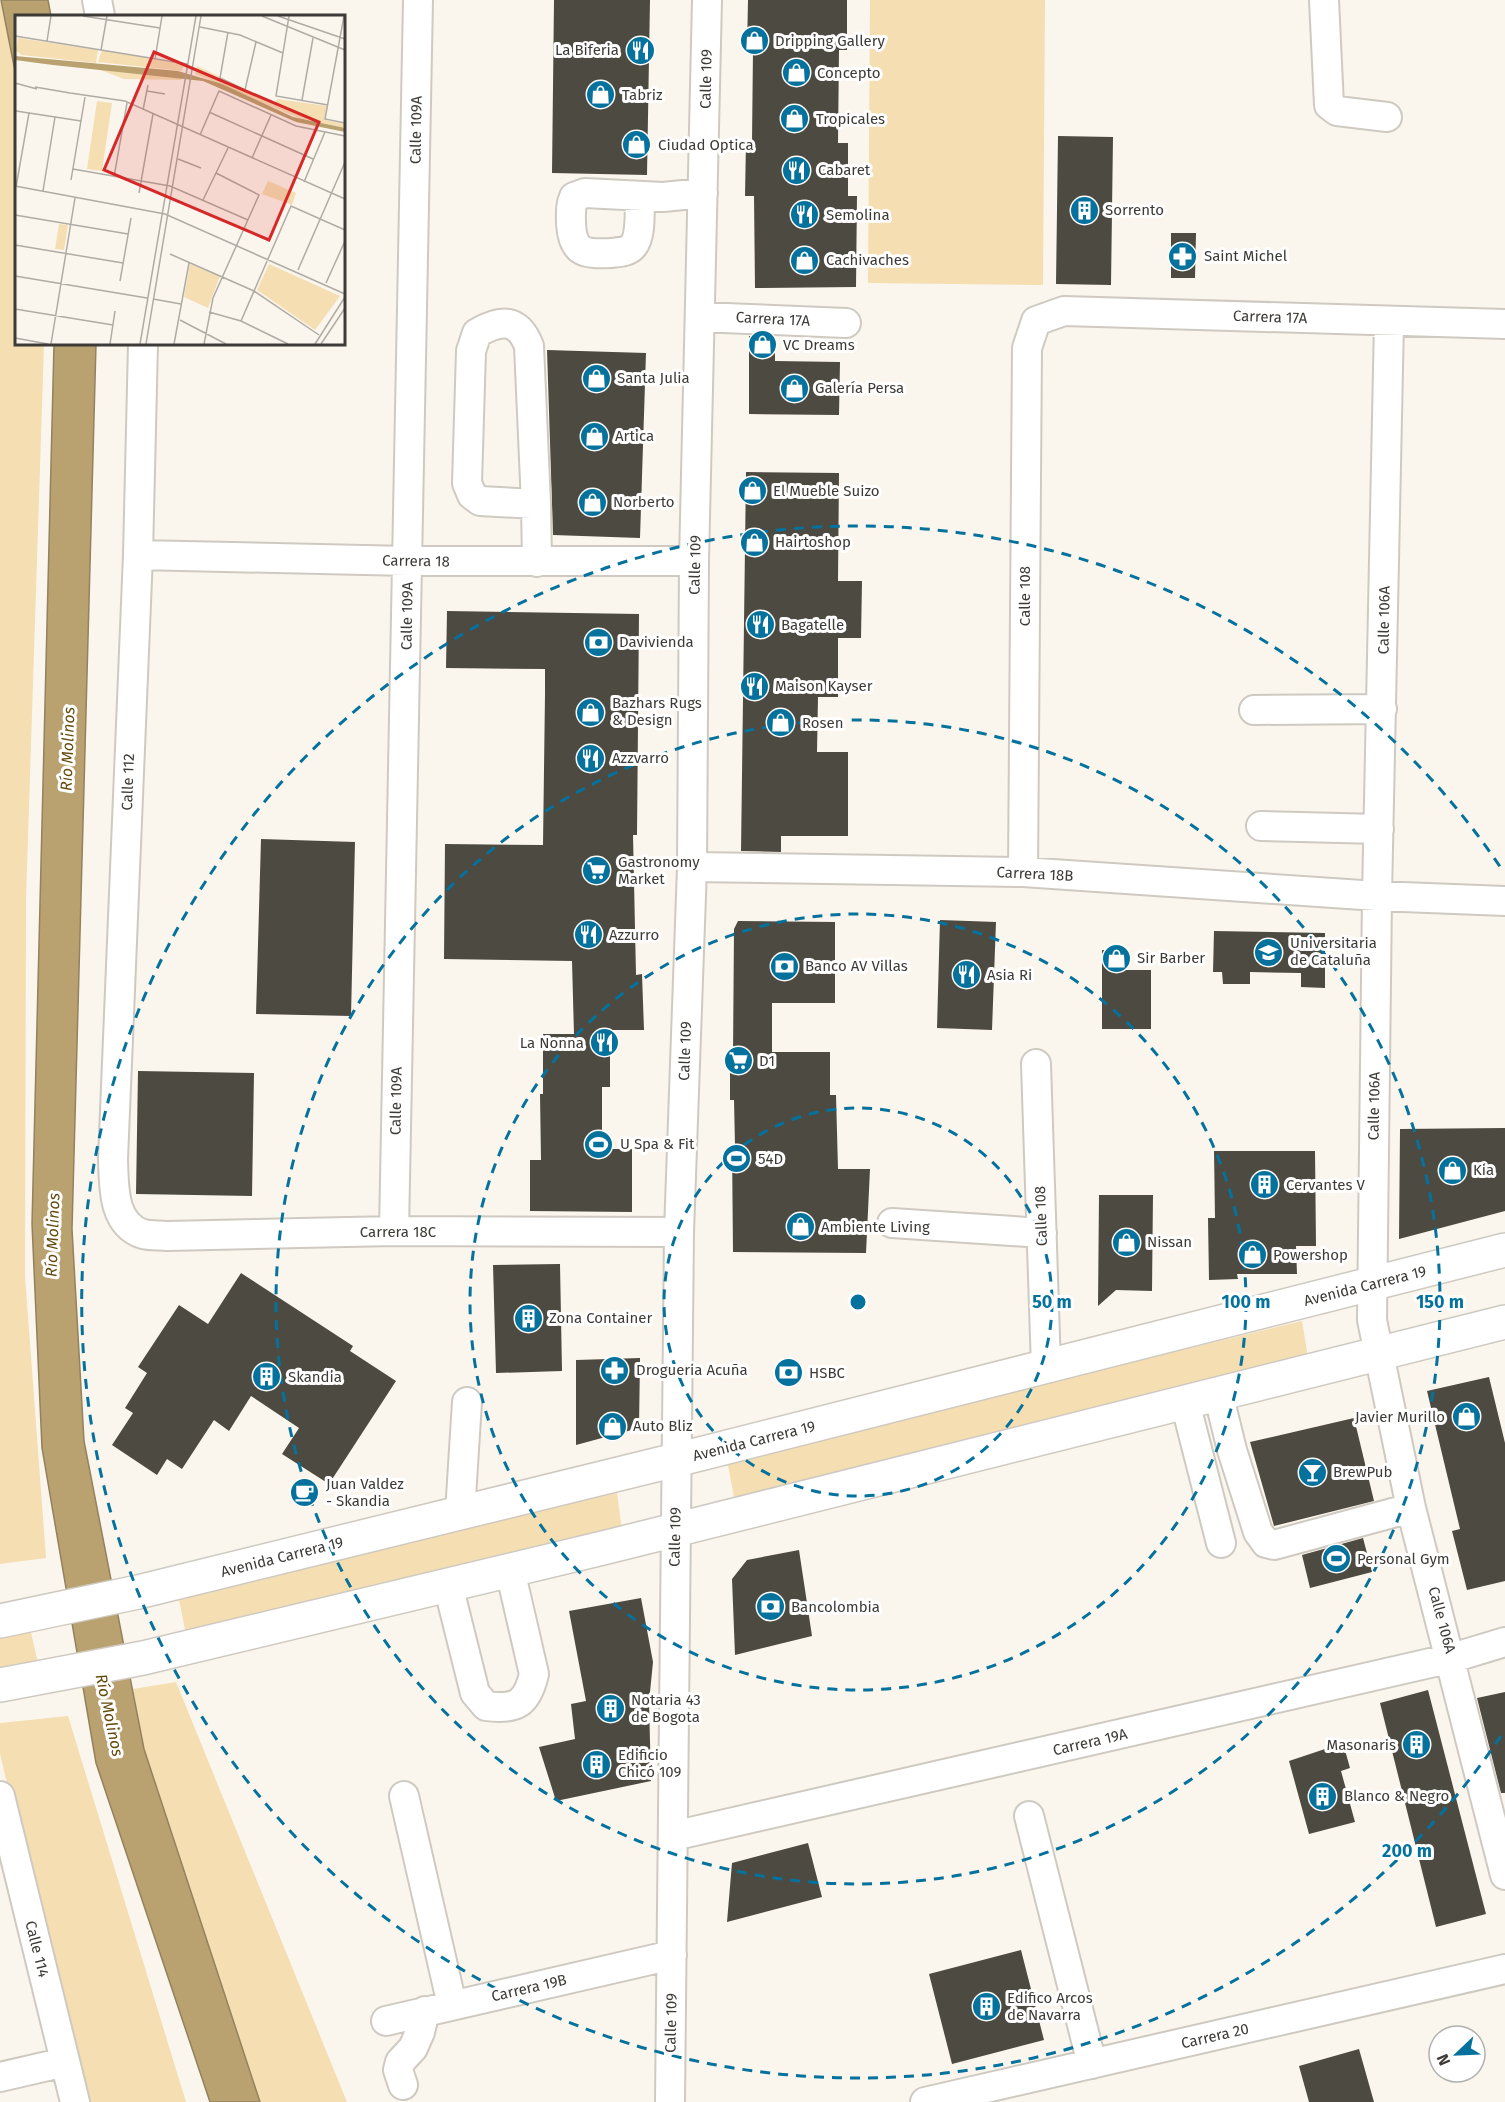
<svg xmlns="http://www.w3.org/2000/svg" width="1505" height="2102" font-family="'Fira Sans',sans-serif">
<rect width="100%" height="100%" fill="#fbf6ed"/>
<path fill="#f4deb2" d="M0 0 16 76V344H44L26 899 25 1276 46 1558 0 1564Z
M870 0H1045L1043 285 868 283Z
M1302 1321 1308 1357 734 1497 727 1460Z
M617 1493 622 1530 186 1634 178 1595Z
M30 1628 38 1663 0 1670V1634Z
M176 1682 347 2102H260L144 1749 133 1689Z
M68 1716 186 2102H82L0 1754V1723Z"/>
<path fill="#b9a170" stroke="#94825f" stroke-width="1.5" d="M1 0H48L51 16H16V76Z
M54 344H96L72 1229 84 1441 144 1749 260 2102H210L96 1763 42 1448 32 1224Z"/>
<path fill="#4d4a42" d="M554 0H650L647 175 552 173Z
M748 0H847V50H839L838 143H848V196H857L856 287 755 288 754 196H745L746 142H752L753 49H747Z
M1058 136 1113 137 1111 285 1056 284Z
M1171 233H1196L1195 278H1171Z
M749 336 775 337V361L840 362 839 415 749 414Z
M547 350 646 353 640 538 553 535Z
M746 472 839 473 838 581H862L861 638H838V697H818L817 752H848V836H781V852L741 851Z
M447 611 639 614 637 835H633L636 975 642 974 644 1030H610V1087H602V1149H632V1212L530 1211V1160H541L540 1094H543V1034H574L572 961 444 959 445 844 543 845 545 694V669L446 668Z
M261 839 355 842 351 1016 256 1014Z
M940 920 996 922 992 1030 937 1028Z
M738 921 835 922V1003H772V1052H830V1095H836L838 1169H870L866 1253 733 1252 732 1146H735L734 1100H730V1057L733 1055 734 929Z
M1214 931 1325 933V988L1301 987V973L1250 972V984H1223L1222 972H1213Z
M1102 950H1126V970H1151V1029H1102Z
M138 1071 254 1073 252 1196 136 1194Z
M1505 1128V1211L1399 1239 1400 1129Z
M1214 1151H1315L1316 1246H1296L1297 1274H1237L1238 1279 1209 1280 1208 1218H1215Z
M1099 1195H1153L1152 1291 1116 1290 1098 1306Z
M560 1264 562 1371 496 1373 493 1265Z
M241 1273 353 1346 350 1351 396 1381 329 1484 282 1454 299 1428 251 1396 229 1431 214 1420 182 1469 167 1459 157 1475 112 1445 133 1413 125 1408 147 1373 138 1367 179 1305 208 1324Z
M640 1358 639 1428 576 1445V1360Z
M1489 1377 1505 1443V1581L1467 1590 1452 1531 1460 1529 1427 1391Z
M1354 1418 1374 1501 1274 1526 1250 1442Z
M1363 1538 1372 1572 1310 1588 1302 1555Z
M799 1550 812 1636 735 1655 732 1579 747 1560Z
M641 1598 653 1662 649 1702 651 1781 556 1801 539 1747 575 1739 571 1704 586 1701 569 1611Z
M1428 1690 1486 1914 1436 1927 1380 1703Z
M1505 1692V1793H1501L1477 1698Z
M1343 1743 1350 1768 1341 1771 1355 1822 1309 1834 1289 1761Z
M808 1843 822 1897 727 1922 732 1863Z
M1021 1950 1044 2040 952 2064 929 1974Z
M1359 2049 1374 2102H1309L1299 2066Z"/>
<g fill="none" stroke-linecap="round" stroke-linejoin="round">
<defs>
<path id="minor" d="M97 0 100 16
M1324 0 1329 105 1337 111 1387 117
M640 196C639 209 642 235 633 246 628 252 619 252 611 253 585 254 573 254 571 224 571 214 570 206 574 197L585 193 663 197 703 193
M700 317 846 323
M1389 321 1377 896 1372 1320 1411 1508 1505 1875
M143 344 138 555 113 1159C114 1185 112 1224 143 1234 150 1236 160 1235 168 1236L394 1231 679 1232
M536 504 529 346C518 318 501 319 477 333L471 351 467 483 472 495 480 501 536 504 537 562
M138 555 408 561H694
M1254 710 1382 709
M1261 826 1379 829
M692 867 1023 872 1377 896 1505 901
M1023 872 1027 348 1036 321 1064 311 1505 324
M1036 1064 1046 1368
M892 1223 1042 1233
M394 1231 418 0
M1218 1393 1232 1450 1258 1532 1266 1543 1274 1545 1411 1508
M1185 1402 1221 1543
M460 1513 467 1402
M448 1585 475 1693 486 1706C516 1710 527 1704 534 1674L510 1570
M0 1796 75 2102
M404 1796 452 2005
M1029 1816 1092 2064
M673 1836 1452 1658 1505 1642
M386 2021 672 1955
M0 2077 65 2062
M403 2085 398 2070 400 2062 413 2048 420 2032 425 2011
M670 2102 679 1232 692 867 694 561 707 0
M925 2102 1505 1969"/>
<path id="major" d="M0 1621 138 1592 700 1454 1505 1250
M0 1685 143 1658 607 1547 1505 1322"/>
</defs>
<use href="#minor" stroke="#cfcac1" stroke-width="32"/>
<use href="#major" stroke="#cfcac1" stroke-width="36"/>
<use href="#minor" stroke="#fff" stroke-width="28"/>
<use href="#major" stroke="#fff" stroke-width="33"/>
</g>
<g fill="none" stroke="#05729d" stroke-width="3" stroke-dasharray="10 8">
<circle cx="858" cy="1302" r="194"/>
<circle cx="858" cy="1302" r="388"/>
<circle cx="858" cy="1302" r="582"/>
<path d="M1501 1736A776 776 0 1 1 1501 868"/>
</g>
<defs>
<symbol id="shop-disc" viewBox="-11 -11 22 22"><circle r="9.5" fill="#05729d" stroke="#fff"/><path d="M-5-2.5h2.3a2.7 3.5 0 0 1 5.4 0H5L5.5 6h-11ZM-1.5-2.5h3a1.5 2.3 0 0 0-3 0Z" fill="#fff"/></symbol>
<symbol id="restaurant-disc" viewBox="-11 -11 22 22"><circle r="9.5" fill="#05729d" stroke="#fff"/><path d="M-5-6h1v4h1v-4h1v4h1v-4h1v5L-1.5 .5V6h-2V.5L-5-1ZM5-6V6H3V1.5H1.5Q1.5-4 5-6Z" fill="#fff"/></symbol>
<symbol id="building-disc" viewBox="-11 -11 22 22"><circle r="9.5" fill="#05729d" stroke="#fff"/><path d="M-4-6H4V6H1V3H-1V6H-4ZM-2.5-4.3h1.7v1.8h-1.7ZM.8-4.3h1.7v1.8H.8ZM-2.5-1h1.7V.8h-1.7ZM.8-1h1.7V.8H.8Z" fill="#fff"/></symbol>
<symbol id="pharmacy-disc" viewBox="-11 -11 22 22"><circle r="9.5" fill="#05729d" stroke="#fff"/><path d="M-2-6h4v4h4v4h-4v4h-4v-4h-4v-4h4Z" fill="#fff"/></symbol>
<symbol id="bank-disc" viewBox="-11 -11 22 22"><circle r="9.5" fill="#05729d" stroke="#fff"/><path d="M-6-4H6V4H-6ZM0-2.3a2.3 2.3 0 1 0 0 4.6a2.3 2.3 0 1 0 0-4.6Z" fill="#fff"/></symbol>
<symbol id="supermarket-disc" viewBox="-11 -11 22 22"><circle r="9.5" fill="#05729d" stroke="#fff"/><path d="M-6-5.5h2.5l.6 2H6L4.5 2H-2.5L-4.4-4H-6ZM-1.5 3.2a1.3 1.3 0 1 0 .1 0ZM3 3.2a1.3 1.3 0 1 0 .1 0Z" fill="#fff"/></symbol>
<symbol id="university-disc" viewBox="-11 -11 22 22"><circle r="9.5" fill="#05729d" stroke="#fff"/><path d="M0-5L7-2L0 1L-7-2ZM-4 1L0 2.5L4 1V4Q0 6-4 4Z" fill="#fff"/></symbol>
<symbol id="stadium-disc" viewBox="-11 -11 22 22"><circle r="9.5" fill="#05729d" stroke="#fff"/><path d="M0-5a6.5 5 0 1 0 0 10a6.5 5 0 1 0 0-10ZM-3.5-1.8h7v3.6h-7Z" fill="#fff"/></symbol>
<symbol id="bar-disc" viewBox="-11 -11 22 22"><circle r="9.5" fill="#05729d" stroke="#fff"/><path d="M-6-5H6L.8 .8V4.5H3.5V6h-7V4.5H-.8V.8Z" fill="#fff"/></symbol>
<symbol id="cafe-disc" viewBox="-11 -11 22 22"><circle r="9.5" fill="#05729d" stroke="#fff"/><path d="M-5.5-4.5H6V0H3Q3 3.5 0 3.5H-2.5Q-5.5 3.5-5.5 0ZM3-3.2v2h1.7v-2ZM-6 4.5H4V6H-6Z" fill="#fff"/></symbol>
</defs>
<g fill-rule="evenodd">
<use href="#shop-disc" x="738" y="24" width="33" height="33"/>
<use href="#restaurant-disc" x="624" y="34" width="33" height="33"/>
<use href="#shop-disc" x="780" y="56" width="33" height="33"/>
<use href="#shop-disc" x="584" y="78" width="33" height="33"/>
<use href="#shop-disc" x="778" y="102" width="33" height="33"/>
<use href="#shop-disc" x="620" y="128" width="33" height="33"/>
<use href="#restaurant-disc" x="780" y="154" width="33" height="33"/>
<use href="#building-disc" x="1068" y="194" width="33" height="33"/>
<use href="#restaurant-disc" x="788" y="198" width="33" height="33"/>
<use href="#pharmacy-disc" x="1166" y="240" width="33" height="33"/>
<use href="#shop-disc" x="788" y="244" width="33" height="33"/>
<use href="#shop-disc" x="746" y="328" width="33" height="33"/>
<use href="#shop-disc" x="580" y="362" width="33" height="33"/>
<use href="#shop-disc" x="778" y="372" width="33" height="33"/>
<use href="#shop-disc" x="578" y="420" width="33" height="33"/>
<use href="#shop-disc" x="736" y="474" width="33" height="33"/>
<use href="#shop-disc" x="576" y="486" width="33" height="33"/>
<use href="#shop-disc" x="738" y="526" width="33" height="33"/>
<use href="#restaurant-disc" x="744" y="608" width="33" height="33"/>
<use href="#bank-disc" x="582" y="626" width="33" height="33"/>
<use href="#restaurant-disc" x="738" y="670" width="33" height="33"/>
<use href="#shop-disc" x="574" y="696" width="33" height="33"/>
<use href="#shop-disc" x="764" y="706" width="33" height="33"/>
<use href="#restaurant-disc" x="574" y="742" width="33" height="33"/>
<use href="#supermarket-disc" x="580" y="854" width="33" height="33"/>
<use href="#restaurant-disc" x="572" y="918" width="33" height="33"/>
<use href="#university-disc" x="1252" y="936" width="33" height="33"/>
<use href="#shop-disc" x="1100" y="942" width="33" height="33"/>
<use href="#bank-disc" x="768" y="950" width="33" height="33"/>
<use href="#restaurant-disc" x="950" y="958" width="33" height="33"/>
<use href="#restaurant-disc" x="588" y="1026" width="33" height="33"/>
<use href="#supermarket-disc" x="722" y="1044" width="33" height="33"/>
<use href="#stadium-disc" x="582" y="1128" width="33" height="33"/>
<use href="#stadium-disc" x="720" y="1142" width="33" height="33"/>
<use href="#shop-disc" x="1436" y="1154" width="33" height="33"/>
<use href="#building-disc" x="1248" y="1168" width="33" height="33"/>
<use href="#shop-disc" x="784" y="1210" width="33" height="33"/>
<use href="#shop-disc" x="1110" y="1226" width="33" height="33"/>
<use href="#shop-disc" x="1236" y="1238" width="33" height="33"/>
<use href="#building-disc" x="512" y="1302" width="33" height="33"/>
<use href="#pharmacy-disc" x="598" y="1354" width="33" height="33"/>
<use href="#bank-disc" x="772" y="1356" width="33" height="33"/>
<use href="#building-disc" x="250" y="1360" width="33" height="33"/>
<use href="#shop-disc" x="1450" y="1400" width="33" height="33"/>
<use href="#shop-disc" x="596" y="1410" width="33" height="33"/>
<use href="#bar-disc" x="1296" y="1456" width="33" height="33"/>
<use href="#cafe-disc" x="288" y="1476" width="33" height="33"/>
<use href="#stadium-disc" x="1320" y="1542" width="33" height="33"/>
<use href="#bank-disc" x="754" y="1590" width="33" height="33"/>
<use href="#building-disc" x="594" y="1692" width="33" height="33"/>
<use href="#building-disc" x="1400" y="1728" width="33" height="33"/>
<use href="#building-disc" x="580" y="1748" width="33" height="33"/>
<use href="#building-disc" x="1306" y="1780" width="33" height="33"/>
<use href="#building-disc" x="970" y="1990" width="33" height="33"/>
</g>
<g text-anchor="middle" stroke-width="6" stroke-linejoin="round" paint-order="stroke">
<g font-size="15" fill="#3d3b38" stroke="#fff" text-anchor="start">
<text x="775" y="46">Dripping Gallery</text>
<text x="619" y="55" text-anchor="end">La Biferia</text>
<text x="817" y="78">Concepto</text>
<text x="622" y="100">Tabriz</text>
<text x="816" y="124">Tropicales</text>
<text x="658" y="150">Ciudad Optica</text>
<text x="818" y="175">Cabaret</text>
<text x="1105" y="215">Sorrento</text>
<text x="826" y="220">Semolina</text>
<text x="1204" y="261">Saint Michel</text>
<text x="826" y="265">Cachivaches</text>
<text x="783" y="350">VC Dreams</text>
<text x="617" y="383">Santa Julia</text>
<text x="815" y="393">Galería Persa</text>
<text x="615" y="441">Artica</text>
<text x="773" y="496">El Mueble Suizo</text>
<text x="613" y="507">Norberto</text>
<text x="775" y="547">Hairtoshop</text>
<text x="781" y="630">Bagatelle</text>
<text x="619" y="647">Davivienda</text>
<text x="775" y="691">Maison Kayser</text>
<text x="612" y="708">Bazhars Rugs<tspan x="612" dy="17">&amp; Design</tspan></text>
<text x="802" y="728">Rosen</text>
<text x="612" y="763">Azzvarro</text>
<text x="618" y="867">Gastronomy<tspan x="618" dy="17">Market</tspan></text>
<text x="609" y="940">Azzurro</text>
<text x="1290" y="948">Universitaria<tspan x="1290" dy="17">de Cataluña</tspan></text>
<text x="1137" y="963">Sir Barber</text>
<text x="805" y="971">Banco AV Villas</text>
<text x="987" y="980">Asia Ri</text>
<text x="584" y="1048" text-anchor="end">La Nonna</text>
<text x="759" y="1066">D1</text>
<text x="620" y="1149">U Spa &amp; Fit</text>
<text x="758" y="1164">54D</text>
<text x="1473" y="1175">Kia</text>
<text x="1286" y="1190">Cervantes V</text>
<text x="821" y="1232">Ambiente Living</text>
<text x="1147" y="1247">Nissan</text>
<text x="1273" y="1260">Powershop</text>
<text x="549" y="1323">Zona Container</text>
<text x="636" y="1375">Drogueria Acuña</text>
<text x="809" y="1378">HSBC</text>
<text x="288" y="1382">Skandia</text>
<text x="1445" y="1422" text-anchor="end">Javier Murillo</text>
<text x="633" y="1431">Auto Bliz</text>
<text x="1333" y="1477">BrewPub</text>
<text x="326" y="1489">Juan Valdez<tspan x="326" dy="17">- Skandia</tspan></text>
<text x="1357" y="1564">Personal Gym</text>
<text x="791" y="1612">Bancolombia</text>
<text x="631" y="1705">Notaria 43<tspan x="631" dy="17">de Bogota</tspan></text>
<text x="1396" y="1750" text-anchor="end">Masonaris</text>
<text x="618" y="1760">Edificio<tspan x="618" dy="17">Chicó 109</tspan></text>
<text x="1344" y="1801">Blanco &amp; Negro</text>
<text x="1007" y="2003">Edifico Arcos<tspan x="1007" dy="17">de Navarra</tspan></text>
</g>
<g font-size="15" fill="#3d3b38" stroke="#fff">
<text transform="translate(706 79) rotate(-89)" y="5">Calle 109</text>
<text transform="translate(416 130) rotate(-89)" y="5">Calle 109A</text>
<text transform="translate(1270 317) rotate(2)" y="5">Carrera 17A</text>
<text transform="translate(773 319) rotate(3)" y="5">Carrera 17A</text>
<text transform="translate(416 561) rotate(1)" y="5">Carrera 18</text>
<text transform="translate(695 565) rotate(-89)" y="5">Calle 109</text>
<text transform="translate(1025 596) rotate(-90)" y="5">Calle 108</text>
<text transform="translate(407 616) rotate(-89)" y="5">Calle 109A</text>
<text transform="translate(1384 620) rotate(-89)" y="5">Calle 106A</text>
<text transform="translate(128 782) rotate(-88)" y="5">Calle 112</text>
<text transform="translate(1035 874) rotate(3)" y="5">Carrera 18B</text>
<text transform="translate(685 1051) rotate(-88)" y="5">Calle 109</text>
<text transform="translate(396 1101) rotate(-89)" y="5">Calle 109A</text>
<text transform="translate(1374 1106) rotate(-89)" y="5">Calle 106A</text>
<text transform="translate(1041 1216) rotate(-92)" y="5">Calle 108</text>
<text x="398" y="1237">Carrera 18C</text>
<text transform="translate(1365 1286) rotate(-14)" y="5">Avenida Carrera 19</text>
<text transform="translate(754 1441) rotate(-14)" y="5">Avenida Carrera 19</text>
<text transform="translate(675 1537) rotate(-89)" y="5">Calle 109</text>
<text transform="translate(282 1557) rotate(-14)" y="5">Avenida Carrera 19</text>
<text transform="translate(1442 1620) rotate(75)" y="5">Calle 106A</text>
<text transform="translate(1090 1742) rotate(-13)" y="5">Carrera 19A</text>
<text transform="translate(37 1949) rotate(76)" y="5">Calle 114</text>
<text transform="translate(529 1988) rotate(-13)" y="5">Carrera 19B</text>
<text transform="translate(671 2023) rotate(-89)" y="5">Calle 109</text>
<text transform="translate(1215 2036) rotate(-13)" y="5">Carrera 20</text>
</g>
<g font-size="16" font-style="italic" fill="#634a0d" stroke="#fff">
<text transform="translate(67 749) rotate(-88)" y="6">Río Molinos</text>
<text transform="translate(52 1235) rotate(-88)" y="6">Río Molinos</text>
<text transform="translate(110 1715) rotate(78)" y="6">Río Molinos</text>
</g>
</g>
<g transform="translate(15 15)">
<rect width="330" height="330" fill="#fbf6ed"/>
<path d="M3 23 83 35 81 48 7 40 1 36ZM87 35 169 49 167 56 83 47ZM182 51 260 88 262 84 312 91 310 105 330 109V113L284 103 180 59ZM83 54 162 60 167 62 166 65 109 64ZM82 86 97 88 87 156 72 154ZM253 166 281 178 277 190 247 179ZM44 209 53 210 49 235 40 234ZM175 249 205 261 193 293 169 282ZM254 249 325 281 300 315 242 275Z" fill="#f4deb2"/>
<path d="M0 41 163 56 207 69 278 102 330 113V117L281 107 188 66 38 50 0 45Z" fill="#b9a170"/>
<path fill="none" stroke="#afaba5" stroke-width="1.5" d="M68 1 145 13M247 1 330 35M263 1 330 24M274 1 261 81 313 90M329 1 310 104 330 108M185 12 225 20 268 38M213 17 205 63 230 75 241 27M0 21 172 49M32 26 36 1M86 35 92 1M140 44 147 1M0 68 22 74M20 72 55 78M132 76 150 79M55 78 110 86 330 184M287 85 298 23M128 95 133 70M1 96 66 106M194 97 298 144M185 120 204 76 281 111 330 121M237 143 256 100M163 144 186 153M58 154 155 171 233 205M99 162 112 88M56 165 70 82M289 167 310 117M0 171 150 199 330 279M1 172 14 98M28 176 40 102M124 178 138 99M188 185 213 133M0 200 113 219M0 230 108 248M155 239 239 276 304 320M283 255 330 147M0 261 132 283M105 266 116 203M311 268 330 226M138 284 166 289M0 294 98 310M194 297 226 306 273 329M165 305 211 329M226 306 276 191 330 215M0 323 33 329M36 329 60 183M95 329 100 296M125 329 181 1M131 329 186 1M159 329 174 248M189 329 198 283 244 180 201 158M300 329 330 282M306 329 330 293"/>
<path fill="#d62828" fill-opacity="0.15" stroke="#d62828" stroke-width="3" d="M139 37 304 107 254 225 89 155Z"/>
<rect width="330" height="330" fill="none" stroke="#3d3b38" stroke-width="3"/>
</g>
<circle cx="858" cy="1302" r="9" fill="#05729d" stroke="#fff" stroke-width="3"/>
<g font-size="18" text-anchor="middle" font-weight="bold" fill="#05729d" stroke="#fff" stroke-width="6" stroke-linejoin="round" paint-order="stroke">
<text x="1052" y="1308">50 m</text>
<text x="1246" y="1308">100 m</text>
<text x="1440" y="1308">150 m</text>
<text x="1407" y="1857">200 m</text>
</g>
<g transform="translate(1457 2054) rotate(247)"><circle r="28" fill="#ffffff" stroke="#b1b1af" stroke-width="1.5"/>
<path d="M0-4.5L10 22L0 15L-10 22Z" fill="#05729d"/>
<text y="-9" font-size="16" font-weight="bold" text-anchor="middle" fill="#3d3b38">N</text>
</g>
</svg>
